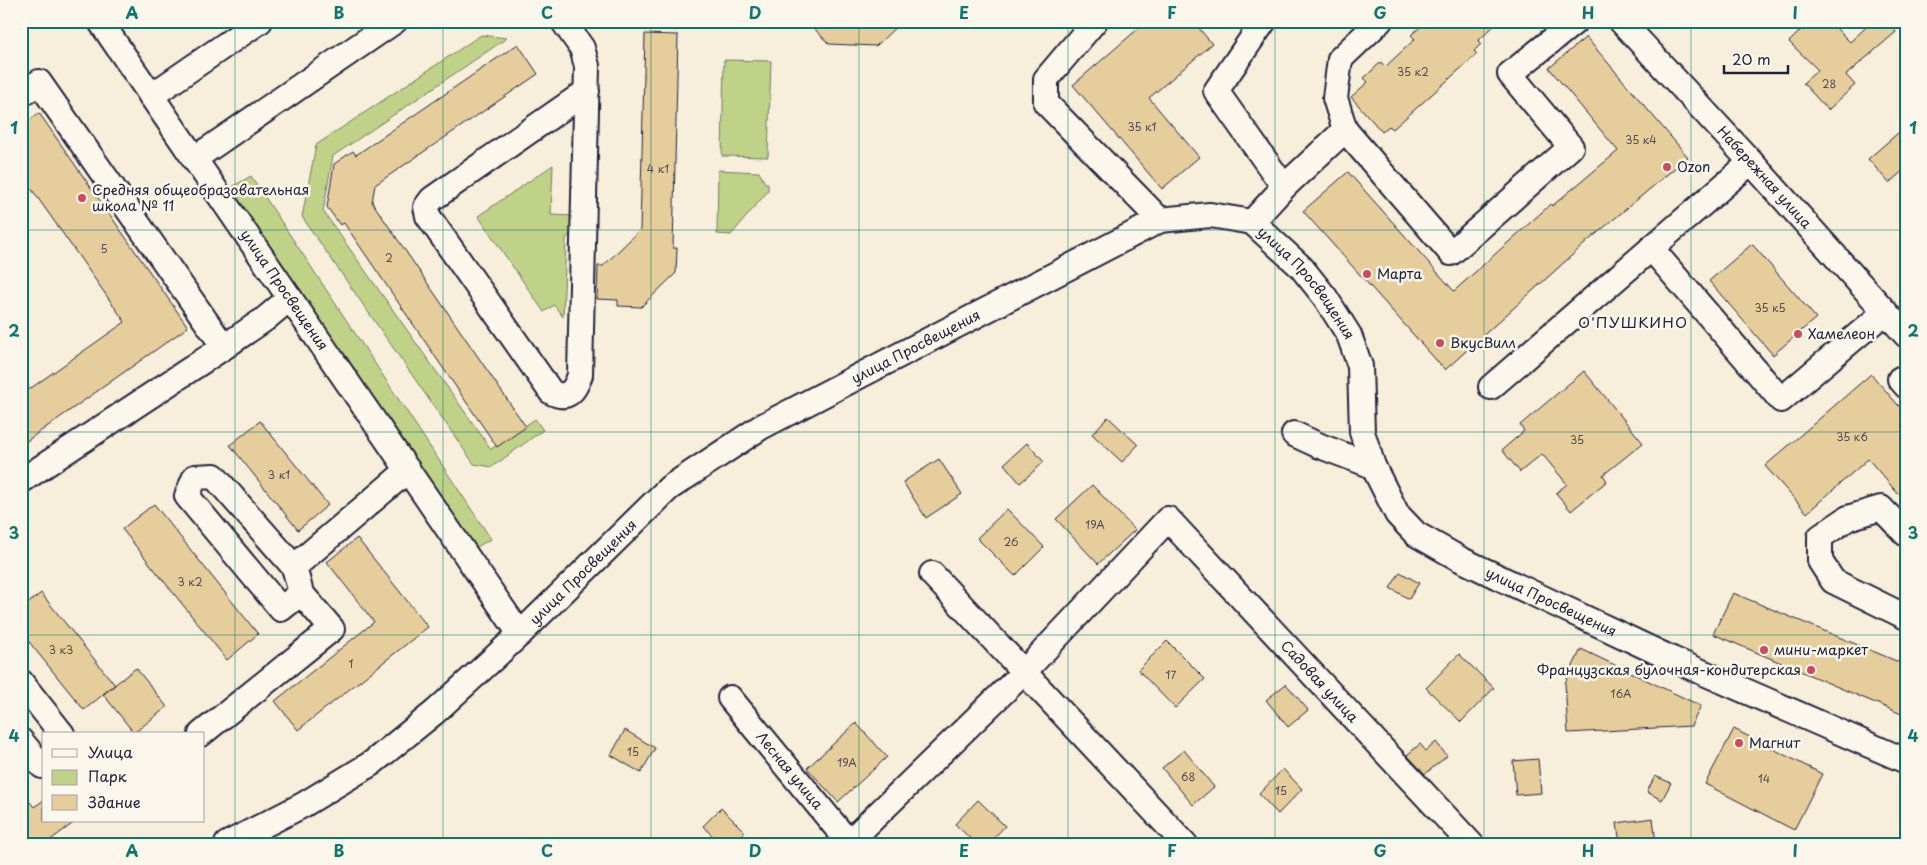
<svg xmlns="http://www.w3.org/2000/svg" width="1927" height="865" font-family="'Playpen Sans',sans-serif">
<rect width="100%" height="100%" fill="#f7efdc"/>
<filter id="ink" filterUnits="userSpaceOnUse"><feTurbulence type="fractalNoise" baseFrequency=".02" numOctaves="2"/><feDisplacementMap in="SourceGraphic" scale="10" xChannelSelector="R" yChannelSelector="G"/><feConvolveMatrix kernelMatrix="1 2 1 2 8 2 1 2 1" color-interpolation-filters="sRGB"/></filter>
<g filter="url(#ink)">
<path fill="#c0d288" stroke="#717a62" d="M481 35 507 38 333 156 323 211 491 449 535 419 543 430 492 467 474 464 302 217 316 145Z
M724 60 771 61 768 157 722 156Z
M553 165 551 215 575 216 574 229 566 239 563 317 554 305 544 312 478 216Z
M718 170 759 172 765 183H768V191L731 235 717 234Z
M251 176 491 539 473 549 230 188Z"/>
<path fill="#e6cd9c" stroke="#22223b" d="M807 21H902L876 46 829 44Z
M1147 21H1193L1212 44 1149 98 1199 157 1162 189 1073 85Z
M1427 21H1499L1478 41 1481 44 1474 51 1477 54 1393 129 1389 126 1382 132 1351 97 1368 82 1364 78 1381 62 1385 67 1415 39 1411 35Z
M1810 21H1829L1850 42 1873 21H1887L1896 32 1846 75 1855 85 1828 110 1803 83 1818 70 1789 42Z
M645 34 678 35 673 248H677L676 273 641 307 618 306V300L597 299 598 266H603L640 230Z
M1586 37 1688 157 1589 240 1445 370 1303 211 1348 172 1454 291 1551 204 1552 206 1618 151 1549 68Z
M518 44 538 74 375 185 372 202 526 427 497 447 344 223 340 225 327 207 334 164 353 151 356 155Z
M39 113 188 327 21 445V395L125 322 21 174V126Z
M1906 126V168L1889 183 1868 159Z
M1752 244 1816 318 1773 355 1709 281Z
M1584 371 1643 443 1603 475 1607 481 1571 511 1556 493 1567 484 1542 454 1520 472 1502 450 1524 431 1520 425Z
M1871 374 1906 414V503L1868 459 1807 513 1765 466Z
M1108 417 1138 445 1122 462 1092 434Z
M260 421 328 505 298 530 230 445Z
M1027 443 1044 462 1020 483 1004 464Z
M939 459 962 494 926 518 903 482Z
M1092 485 1135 530 1098 564 1056 519Z
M154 504 258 634 227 660 122 529Z
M1007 509 1044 547 1015 576 977 538Z
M357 538 428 627 298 730 275 701 374 622 327 562Z
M1400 572 1419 583 1409 599 1390 588Z
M41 593 115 685 84 710 21 632V609Z
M1733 593 1906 665V716L1713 634Z
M1167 641 1205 679 1175 708 1138 670Z
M1581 649 1701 706 1691 726 1568 733 1565 683Z
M1459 654 1494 688 1461 722 1426 688Z
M136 668 167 707 134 733 103 694Z
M1286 684 1308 710 1288 727 1266 700Z
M856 723 887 757 838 802 807 768Z
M1734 729 1822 774 1794 830 1705 784Z
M625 730 655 748 641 773 611 755Z
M1436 742 1447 756 1425 774 1407 755 1420 744 1426 751Z
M1184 750 1214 787 1193 805 1162 768Z
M1538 759 1541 793 1516 795 1513 761Z
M1283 769 1302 789 1278 814 1259 794Z
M1655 776 1671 783 1662 800 1647 792Z
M21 791 34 807 44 800V821H76L45 844H21Z
M978 800 1005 826 988 844H976L955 824Z
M721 808 745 832 733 844H720L703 826Z
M1653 818 1656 844H1620L1617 823Z"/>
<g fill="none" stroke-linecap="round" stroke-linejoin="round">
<defs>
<g id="minor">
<path id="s1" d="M100 21 520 634"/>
<path d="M563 21 582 48 587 66 580 375C575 390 568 401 551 392L428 216 426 207 432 199 587 91"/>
<path d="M1095 21 1046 79V103L1160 220"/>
<path d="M1264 21 1216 91 1284 187"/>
<path id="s2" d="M1621 21 1751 162 1906 335"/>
<path d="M21 95 39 82 224 347"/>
<path d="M151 96 260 21"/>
<path d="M1345 130 1451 253 1571 147 1510 74 1576 21"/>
<path d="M194 159 395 21"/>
<path d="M1252 222 1284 187 1345 130 1335 98 1340 59 1380 21"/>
<path d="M1651 248 1781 400 1885 312"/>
<path d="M1900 379 1906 386"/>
<path d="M1491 387 1751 162"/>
<path d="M1294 434 1320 446 1373 466"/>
<path d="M21 481 224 347 265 319 290 298"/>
<path d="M1906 534 1881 508 1848 518 1820 537V561L1833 581 1906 617"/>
<path d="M294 567 214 476 195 477 187 496 281 609 301 593"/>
<path d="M932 574 1185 844"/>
<path d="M21 682 62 734"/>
<path id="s3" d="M730 698 850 844"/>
<path d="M201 734 332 629 301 593 294 567 408 470"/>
<path d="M21 741 42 766 44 765"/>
<path id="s4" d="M227 844 303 805 372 763 435 712 520 634 669 488 761 427 1160 220 1210 215 1252 222 1301 267 1325 297 1349 335 1360 366 1362 432 1373 466 1397 514 1416 534 1460 559 1672 659 1906 761"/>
<path id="s5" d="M847 844 1024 672 1168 519 1471 844"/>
</g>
</defs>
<use href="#minor" stroke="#22223b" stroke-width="28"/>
<use href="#minor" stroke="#fbf7ec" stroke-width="24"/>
</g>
</g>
<path fill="none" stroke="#0f766e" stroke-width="1" stroke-opacity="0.55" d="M235 21V844M443 21V844M651 21V844M859 21V844M1068 21V844M1275 21V844M1484 21V844M1691 21V844M21 230H1906M21 432H1906M21 635H1906"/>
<g fill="#d1495b" stroke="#fbf7ec" stroke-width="2">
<circle cx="1667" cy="167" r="5"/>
<circle cx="82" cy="198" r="5"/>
<circle cx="1367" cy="274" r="5"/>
<circle cx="1798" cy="334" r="5"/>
<circle cx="1440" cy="343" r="5"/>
<circle cx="1764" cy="650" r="5"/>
<circle cx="1811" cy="670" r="5"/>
<circle cx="1739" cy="743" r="5"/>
</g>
<g text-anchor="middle" stroke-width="5" stroke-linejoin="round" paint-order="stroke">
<g font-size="11" fill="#534d53">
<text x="1413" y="76">35 к2</text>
<text x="1829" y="88">28</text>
<text x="1142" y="131">35 к1</text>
<text x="1641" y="144">35 к4</text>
<text x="658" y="173">4 к1</text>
<text x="104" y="253">5</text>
<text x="389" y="262">2</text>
<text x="1770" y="312">35 к5</text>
<text x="1852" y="441">35 к6</text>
<text x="1577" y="444">35</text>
<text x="279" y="479">3 к1</text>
<text x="1095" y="529">19А</text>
<text x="1011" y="546">26</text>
<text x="190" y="586">3 к2</text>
<text x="61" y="654">3 к3</text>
<text x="351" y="668">1</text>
<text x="1171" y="679">17</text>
<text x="1621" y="698">16А</text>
<text x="633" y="756">15</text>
<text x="847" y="767">19А</text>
<text x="1188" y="781">68</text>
<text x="1764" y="783">14</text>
<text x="1281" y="795">15</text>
</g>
<g font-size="14" fill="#22223b" stroke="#fbf7ec" text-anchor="start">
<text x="1677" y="172">Ozon</text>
<text x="92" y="195">Средняя общеобразовательная<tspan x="92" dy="16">школа № 11</tspan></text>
<text x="1377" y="279">Марта</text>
<text x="1808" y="339">Хамелеон</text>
<text x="1450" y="348">ВкусВилл</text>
<text x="1774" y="655">мини-маркет</text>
<text x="1801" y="675" text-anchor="end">Французская булочная-кондитерская</text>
<text x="1749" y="748">Магнит</text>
</g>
<g font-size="14" fill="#22223b" stroke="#fbf7ec">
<text dy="5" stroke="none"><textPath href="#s2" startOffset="212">Набережная улица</textPath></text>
<text dy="5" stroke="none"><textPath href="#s4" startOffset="1306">улица Просвещения</textPath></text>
<text dy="5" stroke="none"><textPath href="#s1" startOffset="326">улица Просвещения</textPath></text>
<text dy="5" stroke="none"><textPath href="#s4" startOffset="856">улица Просвещения</textPath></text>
<text dy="5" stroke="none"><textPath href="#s4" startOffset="451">улица Просвещения</textPath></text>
<text dy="5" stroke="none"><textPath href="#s4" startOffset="1741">улица Просвещения</textPath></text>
<text dy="5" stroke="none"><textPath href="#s5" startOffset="679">Садовая улица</textPath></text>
<text dy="5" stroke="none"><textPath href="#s3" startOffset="94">Лесная улица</textPath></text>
</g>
<g font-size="15" letter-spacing="1" fill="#22223b" stroke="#fbf7ec">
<text x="1633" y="328">О'ПУШКИНО</text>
</g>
</g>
<rect width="1927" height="865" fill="none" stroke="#fbf7ec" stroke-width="55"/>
<rect x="42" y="732" width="162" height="90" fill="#fbf7ec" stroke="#a4a2a5"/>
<rect x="52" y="749" width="25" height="8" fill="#fbf7ec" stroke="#a4a2a5"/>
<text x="88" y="758" font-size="15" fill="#22223b">Улица</text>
<rect x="52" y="770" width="25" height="15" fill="#c0d288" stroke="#a4a2a5"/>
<text x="88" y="782" font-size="15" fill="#22223b">Парк</text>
<rect x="52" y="795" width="25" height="15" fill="#e6cd9c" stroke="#a4a2a5"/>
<text x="88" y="808" font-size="15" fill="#22223b">Здание</text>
<path d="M1724 65v8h64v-8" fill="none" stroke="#22223b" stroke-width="2.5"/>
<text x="1732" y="65" font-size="15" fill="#22223b" stroke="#fbf7ec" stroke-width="4" paint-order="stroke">20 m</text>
<rect x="28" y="28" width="1872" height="810" fill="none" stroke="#0f766e" stroke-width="2"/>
<g font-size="16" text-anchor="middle" font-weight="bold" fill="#0f766e">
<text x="132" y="19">A</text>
<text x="339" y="19">B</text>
<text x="547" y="19">C</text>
<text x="755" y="19">D</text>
<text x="964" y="19">E</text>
<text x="1172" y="19">F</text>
<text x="1380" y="19">G</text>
<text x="1588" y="19">H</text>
<text x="1795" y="19">I</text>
<text x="14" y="134">1</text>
<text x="1913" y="134">1</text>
<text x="14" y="337">2</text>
<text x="1913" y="337">2</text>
<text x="14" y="539">3</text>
<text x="1913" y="539">3</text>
<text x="14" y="742">4</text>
<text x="1913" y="742">4</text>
<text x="132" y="857">A</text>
<text x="339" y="857">B</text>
<text x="547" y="857">C</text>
<text x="755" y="857">D</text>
<text x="964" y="857">E</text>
<text x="1172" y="857">F</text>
<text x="1380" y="857">G</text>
<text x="1588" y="857">H</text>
<text x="1795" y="857">I</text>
</g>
</svg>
